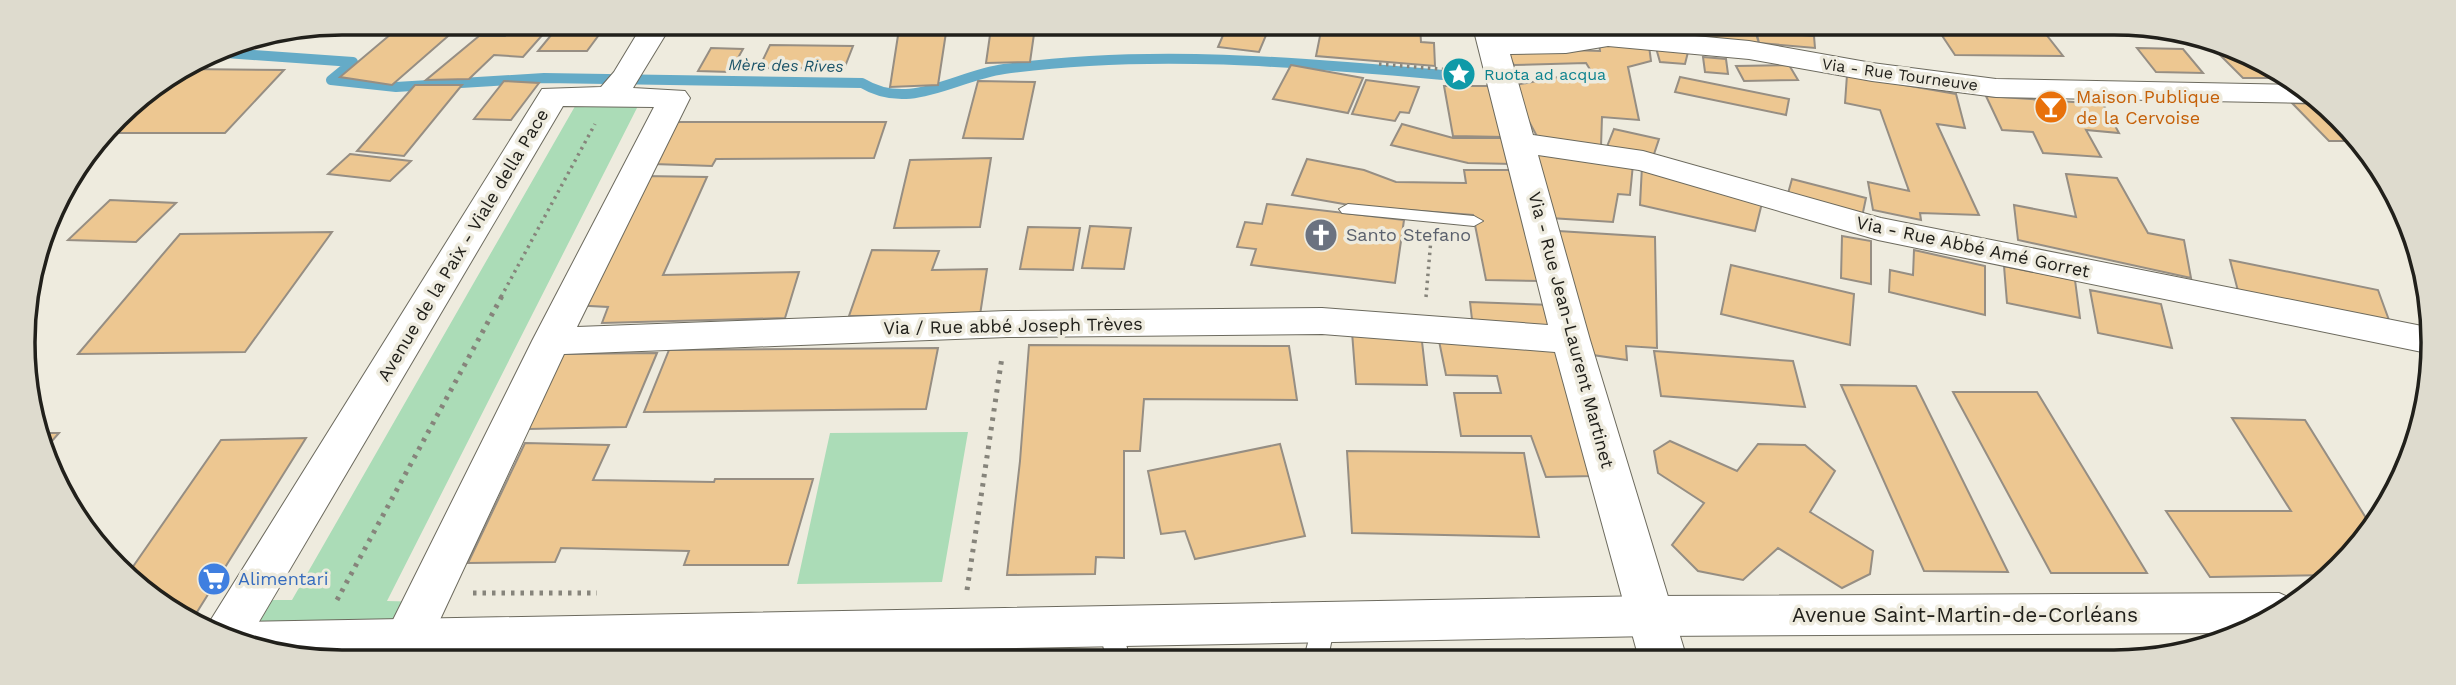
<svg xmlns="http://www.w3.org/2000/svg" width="2456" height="685" font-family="'Work Sans',sans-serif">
<rect width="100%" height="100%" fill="#eeebde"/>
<path fill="#abdcb7" d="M578 101 640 102 387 601 426 602 399 656H281L227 634 248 600H292Z
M968 432 942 582 797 584 830 433Z"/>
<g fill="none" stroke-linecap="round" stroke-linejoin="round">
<path stroke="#65abc7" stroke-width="10" d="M212 52 353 62 331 80 396 87 544 78 862 83C910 112 954 76 1004 69 1150 49 1297 62 1443 75"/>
</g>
<path fill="#edc791" stroke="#968e83" stroke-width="2" d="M404 23H463L392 85 340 77Z
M516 23H553L523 57 494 55 469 79 426 80 479 36H505Z
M561 23 607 24 587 51H538Z
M947 26 938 85 890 87 899 29Z
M1227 26H1293L1292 32 1269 28 1259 52 1218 47Z
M1322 26H1420L1421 42 1434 43 1435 66 1316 56Z
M1505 27H1586L1589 38 1507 37Z
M1600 27H1683V37L1603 34Z
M1683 27H1755L1759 43 1683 37Z
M1937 28H2041L2063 56 1955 55Z
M1755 31 1814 36 1815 48 1759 43Z
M1034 34 1030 62 986 63 990 35Z
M1599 43 1649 46 1651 61 1628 67 1639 120 1602 117 1601 147 1539 140 1510 86 1591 71 1586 63 1514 65 1506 53 1539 49 1600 51Z
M770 45 853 46 844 69 759 68Z
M711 48 743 49 730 72 698 71Z
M1656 48 1688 52 1685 64 1660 62Z
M2137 48 2183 49 2203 73 2156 72Z
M2214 49H2225L2292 78H2243Z
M1703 57 1726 59 1728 74 1705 72Z
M1291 65 1363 78 1348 113 1273 99Z
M1789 65 1798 80 1744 81 1736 66Z
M185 69 284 70 225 133H115Z
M1847 75 1956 94 1965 128 1937 124 1979 215 1920 213 1921 220 1873 210 1868 182 1909 191 1880 110 1845 103Z
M1680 77 1789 99 1786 115 1675 92Z
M1366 80 1419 87 1409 113 1400 112 1395 121 1352 114Z
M504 81 539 83 511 120 474 119Z
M978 81 1035 82 1023 139 963 138Z
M415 85H462L404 156 357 151Z
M1444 86H1494L1505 137 1453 136Z
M145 94H154L98 146 131 102Z
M1986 96 2103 104 2119 133 2086 130 2101 157 2043 153 2033 132 2002 130Z
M2292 103 2318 104 2356 141H2329Z
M676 122H886L874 158 716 159 712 166 654 164Z
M1402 124 1453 138H1508L1513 164 1468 163 1391 145Z
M1614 129 1659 139 1652 160 1606 149Z
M1532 150 1633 164 1630 195 1618 194 1613 222 1550 218Z
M350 154 411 161 390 181 328 174Z
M991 158 980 227 894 228 910 160Z
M1307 159 1364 170 1396 182 1466 183 1464 170H1515L1542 281 1486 280 1473 215 1355 206 1292 195Z
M1642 166 1763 199 1755 231 1640 205Z
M2066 174 2117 178 2148 233 2184 240 2191 278 2018 240 2014 205 2076 217Z
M644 176 707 177 663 275 799 272 785 318 602 323 608 307 572 305Z
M1792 179 1866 198 1862 217 1787 197Z
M110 200 176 203 136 242 68 240Z
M1267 204 1404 220 1395 283 1251 265 1256 249 1237 247 1245 222 1262 224Z
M1090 226 1131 228 1124 269 1082 268Z
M1028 227 1080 228 1073 270 1020 269Z
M1558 231 1655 237 1657 348 1626 346 1627 360 1586 354Z
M332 232 245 352 78 354 180 234Z
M1842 236 1871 241V284L1841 278Z
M872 250 939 251 932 270 987 269 980 315 849 316Z
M1914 250 1985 266V315L1889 292 1890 270 1913 275Z
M2230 260 2378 290 2390 323 2238 291Z
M1731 265 1854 294 1850 345 1721 314Z
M2004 266 2075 280 2080 318 2007 303Z
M2090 290 2161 304 2172 348 2098 333Z
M1470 302 1552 305 1557 332 1473 328Z
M1352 332 1421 333 1427 385 1356 384Z
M1438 336 1560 345 1593 476 1546 477 1531 436H1461L1454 393H1501L1497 376 1446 375Z
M1029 345 1289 346 1297 400 1144 399 1140 451H1124V558L1096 557 1095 574 1007 575 1020 461Z
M938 348 926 409 644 412 669 350Z
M1654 351 1793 361 1805 407 1661 396Z
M657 353 626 427 528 429 563 354Z
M1841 385 1916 386 2008 572 1924 571Z
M1953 392H2037L2147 573H2051Z
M2232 418 2305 420 2371 526 2331 575 2210 577 2166 511H2291Z
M37 433H59L45 449Z
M306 438 192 620 165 609 122 568H132L221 440Z
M1670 441 1737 471 1758 444 1805 445 1835 471 1810 512 1873 551 1870 574 1842 588 1778 548 1743 580 1698 571 1672 545 1704 503 1658 473 1654 451Z
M525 443 609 445 593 480 714 482 715 479H813L788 565H684L689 551 561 548 555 562 468 563Z
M1280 444 1305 536 1195 559 1185 531 1161 534 1148 471Z
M1347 451 1524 453 1539 537 1352 533Z"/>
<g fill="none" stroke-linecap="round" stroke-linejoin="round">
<defs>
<path id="lane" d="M1348 204 1474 216 1483 221 1474 226 1342 213 1339 209Z
M1323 613 1331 616 1335 623 1328 658H1304L1315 616Z
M1111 618 1119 621 1130 658H1106L1099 628 1103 621Z"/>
<path id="street" d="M643 24H672L633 88 685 91 690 98 577 327 1007 311 1322 308 1548 325 1473 27H1502L1505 36 1566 35 1608 28 1749 41 1872 63 1996 79 2300 85 2317 103 1996 97 1872 81 1749 59 1608 46 1566 53 1510 54 1533 135 1643 151 1881 218 2427 327V353L1878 240 1639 170 1538 155 1590 340 1687 659H1639L1555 352 1322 334 1007 337 564 354 423 656H375L532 341 654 107 563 106 247 642 207 626 542 89 601 87 614 72Z
M748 24H839L835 30C811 36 776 36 752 30Z"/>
<path id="secondary" d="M2279 593 2297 601 2255 629 2244 633 1651 636 541 657 281 656 226 634 229 628 246 622 1651 596Z"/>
</defs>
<use href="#lane" stroke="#6c6a5e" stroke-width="2"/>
<use href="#street" stroke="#6c6a5e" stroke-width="2"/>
<use href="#secondary" stroke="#6c6a5e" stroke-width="2"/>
<path stroke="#86847b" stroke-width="3.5" stroke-dasharray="2.5 4.5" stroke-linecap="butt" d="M1379 64 1464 71
M501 297 595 124
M1426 297 1431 239"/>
<path stroke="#86847b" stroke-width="5" stroke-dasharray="3.5 6" stroke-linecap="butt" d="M967 590 1002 357
M473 593H597
M337 600 502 296"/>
<use href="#lane" fill="#fff" fill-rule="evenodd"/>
<use href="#street" fill="#fff" fill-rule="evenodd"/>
<use href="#secondary" fill="#fff" fill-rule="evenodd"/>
</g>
<defs>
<symbol id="sight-disc" viewBox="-11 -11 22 22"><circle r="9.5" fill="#0f9aa8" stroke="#eeebde"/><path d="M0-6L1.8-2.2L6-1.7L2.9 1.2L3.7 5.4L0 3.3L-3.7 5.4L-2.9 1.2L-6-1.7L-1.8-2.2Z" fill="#fff"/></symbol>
<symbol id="bar-disc" viewBox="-11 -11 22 22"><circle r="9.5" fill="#e8710a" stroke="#eeebde"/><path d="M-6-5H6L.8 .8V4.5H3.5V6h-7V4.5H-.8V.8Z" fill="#fff"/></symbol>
<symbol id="church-disc" viewBox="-11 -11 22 22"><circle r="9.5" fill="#6b7280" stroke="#eeebde"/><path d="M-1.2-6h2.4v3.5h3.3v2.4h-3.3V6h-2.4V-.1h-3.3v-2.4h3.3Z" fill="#fff"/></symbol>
<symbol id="supermarket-disc" viewBox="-11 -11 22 22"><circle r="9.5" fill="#3f7fe0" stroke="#eeebde"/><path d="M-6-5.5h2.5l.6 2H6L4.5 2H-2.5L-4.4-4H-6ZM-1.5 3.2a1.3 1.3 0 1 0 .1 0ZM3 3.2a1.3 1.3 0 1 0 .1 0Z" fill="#fff"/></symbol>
</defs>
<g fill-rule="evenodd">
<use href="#sight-disc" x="1440" y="55" width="38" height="38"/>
<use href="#bar-disc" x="2032" y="88" width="38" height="38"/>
<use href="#church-disc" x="1302" y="216" width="38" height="38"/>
<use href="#supermarket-disc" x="195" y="560" width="38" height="38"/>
</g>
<g text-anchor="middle" stroke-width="7" stroke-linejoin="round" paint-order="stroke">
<g font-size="16" font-style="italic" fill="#1b5469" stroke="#eeebde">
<text transform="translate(786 65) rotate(1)" y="6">Mère des Rives</text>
</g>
<g font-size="16" fill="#0d838f" stroke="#eeebde" text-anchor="start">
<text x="1484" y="80">Ruota ad acqua</text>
</g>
<g font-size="16" fill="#21201b" stroke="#eeebde">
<text transform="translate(1900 74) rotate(8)" y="6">Via - Rue Tourneuve</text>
</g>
<g font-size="18" fill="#c56008" stroke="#eeebde" text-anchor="start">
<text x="2076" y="103">Maison Publique<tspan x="2076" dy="21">de la Cervoise</tspan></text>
</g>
<g font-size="18" fill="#5b616d" stroke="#eeebde" text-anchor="start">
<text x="1346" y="241">Santo Stefano</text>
</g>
<g font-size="18" fill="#21201b" stroke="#eeebde">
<text transform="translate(463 245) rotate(-59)" y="6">Avenue de la Paix - Viale della Pace</text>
<text transform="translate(1973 247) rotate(12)" y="6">Via - Rue Abbé Amé Gorret</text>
<text transform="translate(1013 326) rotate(-1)" y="6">Via / Rue abbé Joseph Trèves</text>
<text transform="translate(1571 330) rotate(75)" y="6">Via - Rue Jean-Laurent Martinet</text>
</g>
<g font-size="18" fill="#366cbe" stroke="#eeebde" text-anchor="start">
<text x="238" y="585">Alimentari</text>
</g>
<g font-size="21" fill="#21201b" stroke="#eeebde">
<text x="1965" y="622">Avenue Saint-Martin-de-Corléans</text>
</g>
</g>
<path d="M0 0H2456V685H0ZM342 35H2114A307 307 0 0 1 2421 342V343A307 307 0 0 1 2114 650H342A307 307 0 0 1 35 343V342A307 307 0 0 1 342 35Z" fill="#dedbce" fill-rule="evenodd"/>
<path fill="none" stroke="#21201b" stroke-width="3.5" d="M342 35H2114A307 307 0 0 1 2421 342V343A307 307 0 0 1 2114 650H342A307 307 0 0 1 35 343V342A307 307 0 0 1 342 35Z"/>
</svg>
